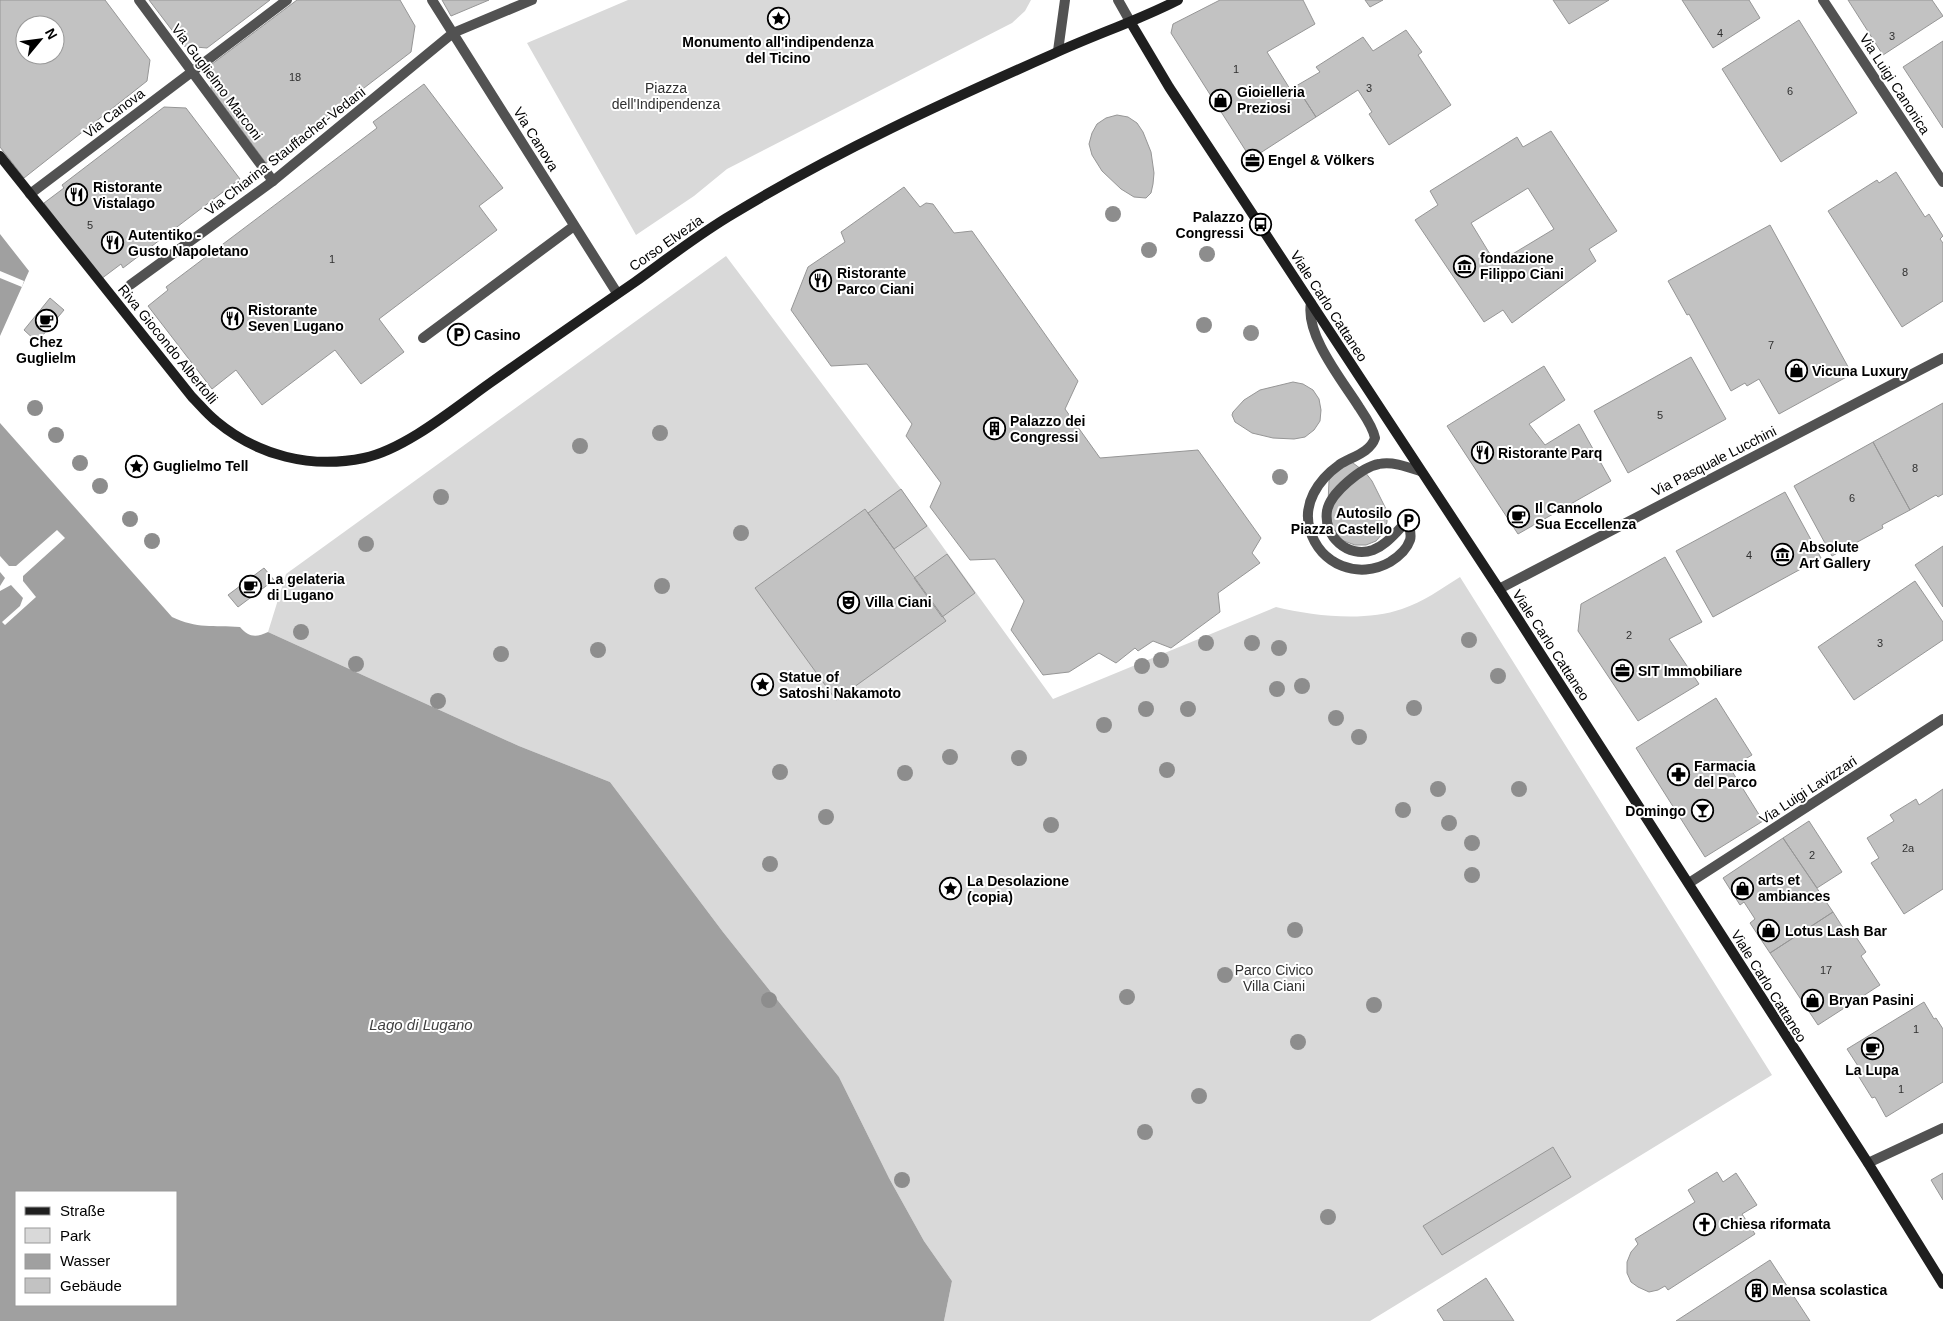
<svg xmlns="http://www.w3.org/2000/svg" width="1943" height="1321" font-family="Arial,sans-serif">
<rect width="100%" height="100%" fill="#fff"/>
<path fill="#d9d9d9" d="M628 0H1031L1025 11 1012 23 727 169 694 196 636 235 527 43Z
M726 256 901 489 1053 699 1276 607C1313 616 1365 622 1402 609 1423 602 1441 589 1460 577L1772 1075 1370 1321H944L952 1281 924 1241 889 1178 839 1077 723 932 610 782 519 746 268 632 286 574Z"/>
<path fill="#a0a0a0" fill-rule="evenodd" d="M0 234 29 271 0 336Z
M0 423 172 617C197 629 213 625 240 627 248 637 256 638 268 632L519 746 610 782 723 932 839 1077 889 1178 924 1241 952 1281 944 1321H0ZM16 1192H176V1305H16Z"/>
<path fill="#fff" d="M0 271 24 281 22 287 0 278Z
M57 530 65 538 23 576V581L36 597 5 625 2 622 20 606 23 598 11 585 0 591V586L5 578 0 572V556L9 566H16Z"/>
<path fill="#c2c2c2" stroke="#969696" fill-rule="evenodd" d="M0 0H105L150 60 147 81 24 178 0 147ZM25 25H55V55H25Z
M149 0H270L207 48 184 46Z
M297 0H400L415 26 411 52 266 163 211 89 212 64Z
M442 0H489L451 16Z
M1220 0H1303L1315 24 1267 52 1290 89 1296 86 1316 117 1251 159 1171 33 1173 24Z
M1365 0H1383L1370 7Z
M1553 0H1609L1569 24Z
M1682 0H1749L1760 18 1713 48Z
M1848 0H1932L1943 16 1883 55Z
M1799 20 1857 113 1781 162 1722 69Z
M1406 30 1422 52 1418 55 1451 105 1389 145 1369 114 1372 112 1358 90 1316 117 1296 86 1320 72 1316 67 1363 37 1373 51Z
M1943 41V128L1903 67Z
M424 84 503 188 479 206 497 230 379 319 404 352 361 384 335 350 262 405 236 370 212 389 148 306 168 290 166 287 377 128 373 122Z
M164 107 186 108 240 179 123 268 121 264 101 279 44 203 64 188 62 185Z
M1117 115 1128 117 1137 123 1143 132 1151 152 1154 173 1153 184 1151 193 1146 198 1134 197 1121 189 1102 171 1092 155 1089 144 1092 133 1097 124 1106 118Z
M1551 131 1617 231 1589 249 1596 261 1512 323 1503 310 1484 322 1415 220 1438 205 1430 191 1517 137 1523 147ZM1528 188 1554 229 1496 264 1471 223Z
M1896 172 1925 217 1929 214 1943 236 1940 239 1943 243V301L1902 327 1828 211 1877 180 1879 183Z
M904 187 920 207 926 203 933 204 954 233 972 231 1078 381 1065 409 1100 458 1198 450 1261 538 1252 553 1260 563 1218 593 1220 612 1171 648 1153 641 1138 651 1135 648 1116 663 1099 653 1069 672 1043 675 1011 630 1024 601 995 559 970 560 930 507 941 483 906 436 912 424 867 364 831 366 791 310 808 267 845 242 841 232Z
M1770 225 1852 374 1779 414 1759 379 1747 386 1745 383 1731 391 1689 314 1687 315 1668 281Z
M50 298 64 310 37 342 24 330Z
M1691 357 1726 419 1628 473 1594 411Z
M1544 366 1565 400 1529 424 1545 445 1579 424 1611 481 1518 534 1447 426Z
M1293 382 1303 384 1313 390 1319 399 1321 410 1320 421 1314 430 1305 437 1294 439 1273 438 1252 433 1235 422 1232 415 1233 412 1244 400 1260 390Z
M1943 403V494L1938 497 1936 495 1910 510 1873 442Z
M1873 442 1910 510 1882 525 1883 528 1832 556 1794 486Z
M1349 460 1365 472 1372 481 1387 511V522L1384 532 1376 541 1366 545H1355L1344 541 1336 534 1332 524 1328 503 1329 481 1332 471Z
M901 489 927 526 894 549 868 513Z
M1785 492 1821 558 1713 617 1676 551Z
M865 509 946 621 836 700 755 588Z
M1943 546V607L1915 565Z
M947 554 975 593 942 617 914 578Z
M1665 557 1702 622 1669 639 1699 684 1638 721 1578 631 1581 604Z
M264 568 274 580 238 607 228 595Z
M1915 581 1943 622V640L1854 700 1818 647Z
M1716 698 1752 755 1730 768 1763 821 1705 857 1636 748Z
M1943 789V889L1904 914 1871 863 1879 858 1867 838 1894 821 1890 815 1916 799 1919 805Z
M1809 821 1842 872 1817 888 1783 838Z
M1783 838 1833 912 1770 953 1750 923 1755 919 1744 902 1740 905 1723 878Z
M1833 912 1847 934 1852 931 1866 952 1861 956 1880 985 1818 1025 1770 953Z
M1924 1002 1934 1019 1936 1018 1943 1029V1082L1886 1117 1875 1097 1872 1098 1854 1069 1858 1066 1847 1049Z
M1553 1147 1571 1177 1442 1255 1423 1226Z
M1717 1172 1723 1182 1736 1173 1757 1205 1742 1214 1755 1234 1668 1290 1665 1286 1658 1290 1649 1292 1638 1287 1631 1282 1627 1273V1262L1631 1252 1638 1244 1635 1239 1695 1202 1688 1190Z
M1943 1173V1200L1931 1180Z
M1770 1260 1810 1321H1676Z
M1486 1278 1514 1321H1444L1437 1310Z"/>
<g fill="none" stroke-linecap="round" stroke-linejoin="round">
<path stroke="#525252" stroke-width="10" d="M1311 303C1305 335 1342 380 1359 407 1365 416 1373 427 1375 438 1370 453 1351 457 1339 465 1318 480 1302 504 1310 530 1320 565 1359 580 1390 562 1398 557 1407 549 1410 540 1412 534 1409 527 1408 521 1396 531 1388 544 1373 550 1348 559 1323 536 1327 511 1330 493 1362 467 1379 464 1392 461 1408 467 1420 471
M423 338 574 226"/>
<path stroke="#525252" stroke-width="10" d="M30 194 287 0
M130 285 273 181"/>
<path stroke="#525252" stroke-width="10" d="M139 0 273 181 453 33 532 0
M432 0 617 293
M1823 0 1943 182
M1499 589 1943 358
M1689 883 1943 719
M1868 1163 1943 1128"/>
<path stroke="#525252" stroke-width="10" d="M1118 0 1131 23
M1058 51 1065 0"/>
<path stroke="#1f1f1f" stroke-width="10" d="M1131 23 1169 87 1499 589 1868 1163 1943 1284
M0 156 192 397C200 405 207 414 216 421 258 456 311 469 364 458 406 449 456 407 490 383 538 349 587 315 635 282 667 259 699 234 733 214 835 152 944 102 1053 54 1094 35 1137 21 1178 0"/>
</g>
<g fill="#8d8d8d">
<circle cx="1113" cy="214" r="8"/>
<circle cx="1149" cy="250" r="8"/>
<circle cx="1207" cy="254" r="8"/>
<circle cx="1204" cy="325" r="8"/>
<circle cx="1251" cy="333" r="8"/>
<circle cx="35" cy="408" r="8"/>
<circle cx="660" cy="433" r="8"/>
<circle cx="56" cy="435" r="8"/>
<circle cx="580" cy="446" r="8"/>
<circle cx="80" cy="463" r="8"/>
<circle cx="1280" cy="477" r="8"/>
<circle cx="100" cy="486" r="8"/>
<circle cx="441" cy="497" r="8"/>
<circle cx="130" cy="519" r="8"/>
<circle cx="741" cy="533" r="8"/>
<circle cx="152" cy="541" r="8"/>
<circle cx="366" cy="544" r="8"/>
<circle cx="662" cy="586" r="8"/>
<circle cx="301" cy="632" r="8"/>
<circle cx="1469" cy="640" r="8"/>
<circle cx="1206" cy="643" r="8"/>
<circle cx="1252" cy="643" r="8"/>
<circle cx="1279" cy="648" r="8"/>
<circle cx="598" cy="650" r="8"/>
<circle cx="501" cy="654" r="8"/>
<circle cx="1161" cy="660" r="8"/>
<circle cx="356" cy="664" r="8"/>
<circle cx="1142" cy="666" r="8"/>
<circle cx="1498" cy="676" r="8"/>
<circle cx="1302" cy="686" r="8"/>
<circle cx="1277" cy="689" r="8"/>
<circle cx="438" cy="701" r="8"/>
<circle cx="1414" cy="708" r="8"/>
<circle cx="1146" cy="709" r="8"/>
<circle cx="1188" cy="709" r="8"/>
<circle cx="1336" cy="718" r="8"/>
<circle cx="1104" cy="725" r="8"/>
<circle cx="1359" cy="737" r="8"/>
<circle cx="950" cy="757" r="8"/>
<circle cx="1019" cy="758" r="8"/>
<circle cx="1167" cy="770" r="8"/>
<circle cx="780" cy="772" r="8"/>
<circle cx="905" cy="773" r="8"/>
<circle cx="1438" cy="789" r="8"/>
<circle cx="1519" cy="789" r="8"/>
<circle cx="1403" cy="810" r="8"/>
<circle cx="826" cy="817" r="8"/>
<circle cx="1449" cy="823" r="8"/>
<circle cx="1051" cy="825" r="8"/>
<circle cx="1472" cy="843" r="8"/>
<circle cx="770" cy="864" r="8"/>
<circle cx="1472" cy="875" r="8"/>
<circle cx="1295" cy="930" r="8"/>
<circle cx="1225" cy="975" r="8"/>
<circle cx="1127" cy="997" r="8"/>
<circle cx="769" cy="1000" r="8"/>
<circle cx="1374" cy="1005" r="8"/>
<circle cx="1298" cy="1042" r="8"/>
<circle cx="1199" cy="1096" r="8"/>
<circle cx="1145" cy="1132" r="8"/>
<circle cx="902" cy="1180" r="8"/>
<circle cx="1328" cy="1217" r="8"/>
</g>
<defs>
<symbol id="sight-ring" viewBox="-11 -11 22 22"><circle r="9.5" fill="#fff" stroke="#000" stroke-width="1.5"/><path d="M0-6L1.8-2.2L6-1.7L2.9 1.2L3.7 5.4L0 3.3L-3.7 5.4L-2.9 1.2L-6-1.7L-1.8-2.2Z" fill="#000"/></symbol>
<symbol id="shop-ring" viewBox="-11 -11 22 22"><circle r="9.5" fill="#fff" stroke="#000" stroke-width="1.5"/><path d="M-5-2.5h2.3a2.7 3.5 0 0 1 5.4 0H5L5.5 6h-11ZM-1.5-2.5h3a1.5 2.3 0 0 0-3 0Z" fill="#000"/></symbol>
<symbol id="office-ring" viewBox="-11 -11 22 22"><circle r="9.5" fill="#fff" stroke="#000" stroke-width="1.5"/><path d="M-6-3h4V-5.5h4V-3h4V5H-6ZM-1-4.5V-3h2v-1.5ZM-6 0V1H6V0Z" fill="#000"/></symbol>
<symbol id="restaurant-ring" viewBox="-11 -11 22 22"><circle r="9.5" fill="#fff" stroke="#000" stroke-width="1.5"/><path d="M-5-6h1v4h1v-4h1v4h1v-4h1v5L-1.5 .5V6h-2V.5L-5-1ZM5-6V6H3V1.5H1.5Q1.5-4 5-6Z" fill="#000"/></symbol>
<symbol id="bus-ring" viewBox="-11 -11 22 22"><circle r="9.5" fill="#fff" stroke="#000" stroke-width="1.5"/><path d="M-5-6H5V4H4V6H2V4H-2V6H-4V4H-5ZM-3.5-4V0h7V-4ZM-3.5 1.2v1.5H-2V1.2ZM2 1.2v1.5H3.5V1.2Z" fill="#000"/></symbol>
<symbol id="museum-ring" viewBox="-11 -11 22 22"><circle r="9.5" fill="#fff" stroke="#000" stroke-width="1.5"/><path d="M0-6L6-3V-2H-6V-3ZM-5-1h2V3h-2ZM-1-1h2V3h-2ZM3-1h2V3H3ZM-6 4H6V6H-6Z" fill="#000"/></symbol>
<symbol id="cafe-ring" viewBox="-11 -11 22 22"><circle r="9.5" fill="#fff" stroke="#000" stroke-width="1.5"/><path d="M-5.5-4.5H6V0H3Q3 3.5 0 3.5H-2.5Q-5.5 3.5-5.5 0ZM3-3.2v2h1.7v-2ZM-6 4.5H4V6H-6Z" fill="#000"/></symbol>
<symbol id="parking-ring" viewBox="-11 -11 22 22"><circle r="9.5" fill="#fff" stroke="#000" stroke-width="1.5"/><path d="M-3.5-5.5H1a3.5 3.5 0 0 1 0 7H-1V5.5H-3.5ZM-1-3.4V-.6H.8a1.4 1.4 0 0 0 0-2.8Z" fill="#000"/></symbol>
<symbol id="building-ring" viewBox="-11 -11 22 22"><circle r="9.5" fill="#fff" stroke="#000" stroke-width="1.5"/><path d="M-4-6H4V6H1V3H-1V6H-4ZM-2.5-4.3h1.7v1.8h-1.7ZM.8-4.3h1.7v1.8H.8ZM-2.5-1h1.7V.8h-1.7ZM.8-1h1.7V.8H.8Z" fill="#000"/></symbol>
<symbol id="theatre-ring" viewBox="-11 -11 22 22"><circle r="9.5" fill="#fff" stroke="#000" stroke-width="1.5"/><path d="M-5-5.5Q0-4 5-5.5V0Q5 5 0 6Q-5 5-5 0ZM-3.3-2.5H-1v1.5H-3.3ZM1-2.5H3.3v1.5H1ZM-2.8 1Q0 5.5 2.8 1Z" fill="#000"/></symbol>
<symbol id="pharmacy-ring" viewBox="-11 -11 22 22"><circle r="9.5" fill="#fff" stroke="#000" stroke-width="1.5"/><path d="M-2-6h4v4h4v4h-4v4h-4v-4h-4v-4h4Z" fill="#000"/></symbol>
<symbol id="bar-ring" viewBox="-11 -11 22 22"><circle r="9.5" fill="#fff" stroke="#000" stroke-width="1.5"/><path d="M-6-5H6L.8 .8V4.5H3.5V6h-7V4.5H-.8V.8Z" fill="#000"/></symbol>
<symbol id="church-ring" viewBox="-11 -11 22 22"><circle r="9.5" fill="#fff" stroke="#000" stroke-width="1.5"/><path d="M-1.2-6h2.4v3.5h3.3v2.4h-3.3V6h-2.4V-.1h-3.3v-2.4h3.3Z" fill="#000"/></symbol>
</defs>
<g fill-rule="evenodd">
<use href="#sight-ring" x="766" y="6" width="25" height="25"/>
<use href="#shop-ring" x="1208" y="88" width="25" height="25"/>
<use href="#office-ring" x="1240" y="148" width="25" height="25"/>
<use href="#restaurant-ring" x="64" y="182" width="25" height="25"/>
<use href="#bus-ring" x="1248" y="212" width="25" height="25"/>
<use href="#restaurant-ring" x="100" y="230" width="25" height="25"/>
<use href="#museum-ring" x="1452" y="254" width="25" height="25"/>
<use href="#restaurant-ring" x="808" y="268" width="25" height="25"/>
<use href="#restaurant-ring" x="220" y="306" width="25" height="25"/>
<use href="#cafe-ring" x="34" y="308" width="25" height="25"/>
<use href="#parking-ring" x="446" y="322" width="25" height="25"/>
<use href="#shop-ring" x="1784" y="358" width="25" height="25"/>
<use href="#building-ring" x="982" y="416" width="25" height="25"/>
<use href="#restaurant-ring" x="1470" y="440" width="25" height="25"/>
<use href="#sight-ring" x="124" y="454" width="25" height="25"/>
<use href="#cafe-ring" x="1506" y="504" width="25" height="25"/>
<use href="#parking-ring" x="1396" y="508" width="25" height="25"/>
<use href="#museum-ring" x="1770" y="542" width="25" height="25"/>
<use href="#cafe-ring" x="238" y="574" width="25" height="25"/>
<use href="#theatre-ring" x="836" y="590" width="25" height="25"/>
<use href="#office-ring" x="1610" y="658" width="25" height="25"/>
<use href="#sight-ring" x="750" y="672" width="25" height="25"/>
<use href="#pharmacy-ring" x="1666" y="762" width="25" height="25"/>
<use href="#bar-ring" x="1690" y="798" width="25" height="25"/>
<use href="#shop-ring" x="1730" y="876" width="25" height="25"/>
<use href="#sight-ring" x="938" y="876" width="25" height="25"/>
<use href="#shop-ring" x="1756" y="918" width="25" height="25"/>
<use href="#shop-ring" x="1800" y="988" width="25" height="25"/>
<use href="#cafe-ring" x="1860" y="1036" width="25" height="25"/>
<use href="#church-ring" x="1692" y="1212" width="25" height="25"/>
<use href="#building-ring" x="1744" y="1278" width="25" height="25"/>
</g>
<g text-anchor="middle" stroke-width="4" stroke-linejoin="round" paint-order="stroke">
<g font-size="11" fill="#303030">
<text x="1720" y="37">4</text>
<text x="1892" y="40">3</text>
<text x="1236" y="73">1</text>
<text x="295" y="81">18</text>
<text x="1369" y="92">3</text>
<text x="1790" y="95">6</text>
<text x="90" y="229">5</text>
<text x="332" y="263">1</text>
<text x="1905" y="276">8</text>
<text x="1771" y="349">7</text>
<text x="1660" y="419">5</text>
<text x="1915" y="472">8</text>
<text x="1852" y="502">6</text>
<text x="1749" y="559">4</text>
<text x="1629" y="639">2</text>
<text x="1880" y="647">3</text>
<text x="1908" y="852">2a</text>
<text x="1812" y="859">2</text>
<text x="1826" y="974">17</text>
<text x="1916" y="1033">1</text>
<text x="1901" y="1093">1</text>
</g>
<g font-size="14" font-weight="bold" fill="#000" stroke="#fff" text-anchor="start">
<text x="778" y="47" text-anchor="middle">Monumento all'indipendenza<tspan x="778" dy="16">del Ticino</tspan></text>
<text x="1237" y="97">Gioielleria<tspan x="1237" dy="16">Preziosi</tspan></text>
<text x="1268" y="165">Engel &amp; Völkers</text>
<text x="93" y="192">Ristorante<tspan x="93" dy="16">Vistalago</tspan></text>
<text x="1244" y="222" text-anchor="end">Palazzo<tspan x="1244" dy="16">Congressi</tspan></text>
<text x="128" y="240">Autentiko -<tspan x="128" dy="16">Gusto Napoletano</tspan></text>
<text x="1480" y="263">fondazione<tspan x="1480" dy="16">Filippo Ciani</tspan></text>
<text x="837" y="278">Ristorante<tspan x="837" dy="16">Parco Ciani</tspan></text>
<text x="248" y="315">Ristorante<tspan x="248" dy="16">Seven Lugano</tspan></text>
<text x="474" y="340">Casino</text>
<text x="46" y="347" text-anchor="middle">Chez<tspan x="46" dy="16">Guglielm</tspan></text>
<text x="1812" y="376">Vicuna Luxury</text>
<text x="1010" y="426">Palazzo dei<tspan x="1010" dy="16">Congressi</tspan></text>
<text x="1498" y="458">Ristorante Parq</text>
<text x="153" y="471">Guglielmo Tell</text>
<text x="1535" y="513">Il Cannolo<tspan x="1535" dy="16">Sua Eccellenza</tspan></text>
<text x="1392" y="518" text-anchor="end">Autosilo<tspan x="1392" dy="16">Piazza Castello</tspan></text>
<text x="1799" y="552">Absolute<tspan x="1799" dy="16">Art Gallery</tspan></text>
<text x="267" y="584">La gelateria<tspan x="267" dy="16">di Lugano</tspan></text>
<text x="865" y="607">Villa Ciani</text>
<text x="1638" y="676">SIT Immobiliare</text>
<text x="779" y="682">Statue of<tspan x="779" dy="16">Satoshi Nakamoto</tspan></text>
<text x="1694" y="771">Farmacia<tspan x="1694" dy="16">del Parco</tspan></text>
<text x="1686" y="816" text-anchor="end">Domingo</text>
<text x="1758" y="885">arts et<tspan x="1758" dy="16">ambiances</tspan></text>
<text x="967" y="886">La Desolazione<tspan x="967" dy="16">(copia)</tspan></text>
<text x="1785" y="936">Lotus Lash Bar</text>
<text x="1829" y="1005">Bryan Pasini</text>
<text x="1872" y="1075" text-anchor="middle">La Lupa</text>
<text x="1720" y="1229">Chiesa riformata</text>
<text x="1772" y="1295">Mensa scolastica</text>
</g>
<g font-size="14" fill="#000" stroke="#fff">
<text transform="translate(217 82) rotate(53)" y="5">Via Guglielmo Marconi</text>
<text transform="translate(1895 84) rotate(57)" y="5">Via Luigi Canonica</text>
<text transform="translate(114 113) rotate(-37)" y="5">Via Canova</text>
<text transform="translate(536 139) rotate(58)" y="5">Via Canova</text>
<text transform="translate(285 151) rotate(-38)" y="5">Via Chiarina Stauffacher-Vedani</text>
<text transform="translate(666 243) rotate(-35)" y="5">Corso Elvezia</text>
<text transform="translate(1329 306) rotate(57)" y="5">Viale Carlo Cattaneo</text>
<text transform="translate(168 344) rotate(51)" y="5">Riva Giocondo Albertolli</text>
<text transform="translate(1714 461) rotate(-27)" y="5">Via Pasquale Lucchini</text>
<text transform="translate(1551 645) rotate(57)" y="5">Viale Carlo Cattaneo</text>
<text transform="translate(1808 790) rotate(-33)" y="5">Via Luigi Lavizzari</text>
<text transform="translate(1769 986) rotate(58)" y="5">Viale Carlo Cattaneo</text>
</g>
<g font-size="14" fill="#303030" stroke="#fff">
<text x="666" y="93">Piazza<tspan x="666" dy="16">dell'Indipendenza</tspan></text>
<text x="1274" y="975">Parco Civico<tspan x="1274" dy="16">Villa Ciani</tspan></text>
</g>
<g font-size="15" font-style="italic" fill="#414141" stroke="#fff">
<text x="421" y="1030">Lago di Lugano</text>
</g>
</g>
<rect x="15" y="1191" width="162" height="115" fill="#ffffff" stroke="#999999"/>
<rect x="25" y="1207" width="25" height="8" fill="#1f1f1f" stroke="#999999"/>
<text x="60" y="1216" font-size="15" fill="#000000">Straße</text>
<rect x="25" y="1228" width="25" height="15" fill="#d9d9d9" stroke="#999999"/>
<text x="60" y="1241" font-size="15" fill="#000000">Park</text>
<rect x="25" y="1254" width="25" height="15" fill="#a0a0a0" stroke="#999999"/>
<text x="60" y="1266" font-size="15" fill="#000000">Wasser</text>
<rect x="25" y="1278" width="25" height="15" fill="#c2c2c2" stroke="#999999"/>
<text x="60" y="1291" font-size="15" fill="#000000">Gebäude</text>
<g transform="translate(40 40) rotate(61)"><circle r="24" fill="#ffffff" stroke="#999999"/>
<path d="M0-4L9 19L0 12L-9 19Z" fill="#000000"/>
<text y="-8" font-size="14" font-weight="bold" text-anchor="middle" fill="#000000">N</text>
</g>
</svg>
